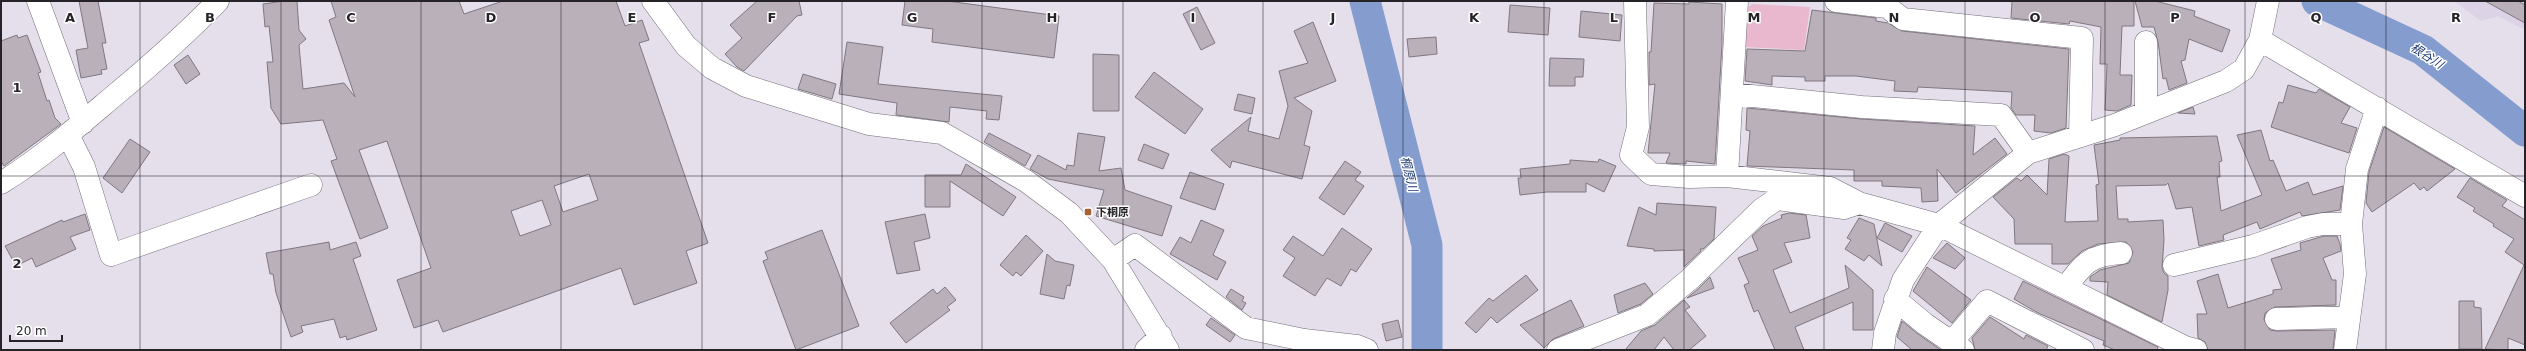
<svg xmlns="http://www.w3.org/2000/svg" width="2526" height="351" font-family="'DejaVu Sans','Noto Sans JP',sans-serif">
<rect width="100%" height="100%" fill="#e5dfec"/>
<path fill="#dcd3e6" d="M2454 1H2525V30L2498 16 2481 21Z"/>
<path fill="#e9b8cf" d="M1752 4 1810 7 1804 50 1743 47V12Z"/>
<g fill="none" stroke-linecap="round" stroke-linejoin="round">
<path stroke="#849dce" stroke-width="31" d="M1365 1 1427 245V350
M2317 1 2423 50 2525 131"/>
</g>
<path fill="#bab0b9" stroke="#817780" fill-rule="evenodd" d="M79 1H98L106 43H102L107 69 101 70 102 74 81 78 76 50 88 48Z
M284 1H297L299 30 306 39 299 45 303 89 344 83 355 97 329 20 336 17 331 1H459L464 14 503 1H616L625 26 642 20 649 40 639 43 708 243 686 251 697 283 634 305 621 268 443 332 438 320 414 328 397 280 431 268 387 141 359 150 388 228 360 239 331 161 337 159 323 120 281 124 271 108 267 62H273L269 26 265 27 263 4ZM589 174 598 200 563 212 554 186ZM542 200 551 225 520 236 511 211Z
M757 1H799L802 15 797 16 744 71 737 67 725 54 742 38 730 25Z
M905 1H947L1059 16 1054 58 932 42 933 29 902 25Z
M2012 1H2134V26H2122L2120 75H2132L2131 105 2117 111 2105 110 2107 64H2100L2101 27 2070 21 2069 24 2011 18Z
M2135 1H2155L2195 11 2194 16 2230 30 2222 52 2189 39 2185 60 2181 61 2187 83 2169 90 2166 78 2163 79 2158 42 2154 27H2142Z
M2485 1H2518L2525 5V23Z
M1689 2 1722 4V44L1715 164 1686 161V164L1666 163 1670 153H1648L1655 84 1649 85V52H1651L1654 3 1689 4Z
M1510 5 1550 8 1548 35 1508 32Z
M1197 7 1215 43 1201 50 1183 14Z
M1812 10 1876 18V21L1888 23 1902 31 2069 49 2066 128 2051 133 2034 131 2035 115H2016L2011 108 2012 92 1918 87 1917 92 1894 91 1895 81 1856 76H1825V81H1805V77L1772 76V85L1745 81 1747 49 1805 51Z
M1581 11 1622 15 1620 41 1579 37Z
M1313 22 1336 81 1294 98 1312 111 1304 145 1310 147 1302 179 1232 161 1230 168 1211 150 1251 117 1248 131 1279 139 1288 106 1279 71 1308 63 1294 31Z
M17 35 18 38 27 35 41 72 38 73 47 101 49 100 55 118 61 124 4 166 1 161V41Z
M1436 37 1437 54 1409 57 1407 39Z
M847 42 883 47 878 84 1002 96 999 120 986 119 987 111 950 107 949 122 896 115 897 103 839 94Z
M1093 54 1119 55V111H1093Z
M188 55 200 74 186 84 174 65Z
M1550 58 1584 59 1583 77H1575V86H1549Z
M1154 72 1203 109 1185 134 1135 97Z
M803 74 836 84 832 99 798 89Z
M2288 85 2316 93 2319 89 2350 107 2341 123 2357 128 2349 153 2271 127 2279 102 2283 103Z
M1238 94 1255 98 1252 114 1234 110Z
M2193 107 2195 114 2178 113Z
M1747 108 1861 119 1975 126 1973 155 1995 138 2007 154 1956 193 1937 169 1938 201 1922 202 1921 188 1882 186V181H1854V170L1747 166 1750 131 1746 130Z
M2384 127 2455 169 2427 191 2424 187 2420 190 2414 183 2372 212 2366 203 2369 172Z
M2261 130 2270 161 2273 160 2286 191 2308 182 2313 195 2343 186 2340 210 2302 216 2300 212 2260 229 2257 222 2223 235 2224 240 2199 246 2192 207 2176 209 2168 183 2166 185 2116 186 2118 219H2128V222L2163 220 2164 240 2162 268 2164 273 2168 276V290L2162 322 2107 295 2108 282 2090 281V277L2100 270 2129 263 2133 252 2126 242 2098 244 2082 251 2068 264H2052V244H2015L2014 219 1993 197 2017 178 2021 181 2027 175 2047 195 2049 159 2064 154 2069 156 2065 222 2098 221 2096 185 2099 184 2094 145 2120 140V138L2217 136 2222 161 2219 162 2220 177H2217L2221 211 2262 195 2237 135Z
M989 133 1031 155 1025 166 984 142Z
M1078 133 1105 137 1099 171 1121 168 1125 190 1172 206 1162 236 1096 216 1104 190 1048 179 1030 169 1038 155 1066 170 1067 165 1074 166Z
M130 139 150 152 122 193 103 178Z
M1144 144 1169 154 1163 169 1138 160Z
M1599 159 1616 166 1604 192 1586 183V192H1547L1520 195 1518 178H1521L1520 169 1570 164V160L1598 162Z
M1345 161 1361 172 1355 180 1364 186 1344 215 1319 198Z
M966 164 1016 197 1003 216 950 181V207H925V175H961Z
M1190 172 1224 184 1215 210 1180 198Z
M2470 178 2507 200 2502 206 2525 220V345L2508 338V350L2485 349 2524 265 2505 252 2514 239 2493 226 2494 224 2473 211 2475 208 2457 197Z
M1657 203 1716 207 1714 239 1703 249H1700L1701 251 1684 267V250L1654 251V249L1627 246 1639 207 1656 215Z
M1789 213 1806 215 1810 238 1784 243 1792 262 1773 270 1790 313 1849 288 1845 265 1873 290V330H1853V302L1795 327 1804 350H1775L1758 310 1754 312 1744 285 1749 283 1738 258 1758 250 1752 236 1763 226 1782 218 1781 215Z
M85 214 90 230 70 237 76 249 36 267 32 258 16 266 5 246 62 220 63 222Z
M925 214 930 238 914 242 920 270 897 274 885 222Z
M1859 218 1874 224 1882 266 1869 255 1864 261 1845 249 1851 240 1847 238Z
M1201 220 1224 230 1213 255 1226 262 1217 280 1170 254 1180 237 1191 243Z
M1885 223 1912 236 1902 252 1877 238Z
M1342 228 1372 249 1356 272 1351 269 1341 286 1327 278 1315 296 1283 276 1295 258 1283 250 1293 236 1323 256Z
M822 230 859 326 796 350 763 261 768 259 765 252Z
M1026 235 1043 251 1021 276 1016 272 1013 276 1000 265Z
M2324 236H2337L2340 244 2341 251 2323 258 2332 280H2336V305L2275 307 2265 313 2264 320 2270 330 2276 331 2335 330 2333 350H2208L2205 342 2198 338 2197 314H2207L2197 281 2218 274 2228 308 2273 294V290L2282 289 2271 259 2301 250 2300 243Z
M329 242 330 250 356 242 361 256 353 259 377 330 347 340 346 336 340 338 334 319 301 326 303 332 291 337 276 293 273 274H270L266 253Z
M1947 243 1965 258 1955 269 1933 258Z
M1047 254 1055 261 1074 265 1070 286 1067 285 1064 299 1040 294Z
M1927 267 1971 300 1952 323 1913 291Z
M1526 275 1538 290 1497 323 1491 317 1476 333 1465 323 1489 298 1493 301Z
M1710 277 1714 288 1687 298 1698 289Z
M2023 281 2158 347 2157 350H2115L2103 345 2104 341 2038 313 2014 299Z
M1645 283 1653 294 1641 304 1618 313 1614 295Z
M945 287 956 300 947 307 950 310 906 343 890 323 933 289 937 294Z
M1231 289 1244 297 1242 301 1246 303 1242 310 1226 297Z
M1571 300 1584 326 1553 339 1544 348 1520 325Z
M1684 300 1690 307 1685 310 1706 336 1689 350H1674L1664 337 1654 350H1625L1641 331 1655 325Z
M2459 301H2474V307L2481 308 2482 349H2459Z
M1990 317 2024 339 2026 335 2048 346 2046 350H1975L1972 338Z
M1211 318 1235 335 1230 342 1206 325Z
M1398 320 1402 337 1386 341 1382 324Z
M1902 321 1918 334 1941 350H1912L1897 337Z"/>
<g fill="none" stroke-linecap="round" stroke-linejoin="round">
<defs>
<path id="minor" d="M38 1 83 123
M653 1 686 46 712 68 746 86 869 124 942 133 1026 181 1069 213 1113 260 1168 350
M1635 1 1638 127 1631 155 1651 174 1689 177 1727 176 1830 188 1859 203 1939 225 2185 347 2196 350
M1836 1 1887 7 1903 19 2082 38 2080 136
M2260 40 2525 196
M2146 42V111
M1732 94 1862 107 2001 115 2028 153
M68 135 84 167 111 255 311 185
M1727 176 1737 1
M1 183C43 157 77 127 115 95 151 65 185 35 218 1
M1113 260 1135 245 1246 328 1304 340 1357 346 1367 350
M2174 265 2253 246 2307 227 2323 224H2351
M2066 287C2084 263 2090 255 2121 253
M1895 299 1925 324 1963 350
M2276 319 2349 317
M1952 342 1987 301 2083 350
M1146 350 1161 336
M1558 350 1647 315 1690 279 1762 209 1777 199 1844 208 1859 203
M1883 350 1885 333 1903 280 1939 225 2028 153 2115 125 2226 81 2244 69 2260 40 2268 1
M2345 350 2355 274 2351 224 2357 169 2377 108"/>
</defs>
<use href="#minor" stroke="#726d78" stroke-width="23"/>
<use href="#minor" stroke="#fff" stroke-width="22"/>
</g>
<path fill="none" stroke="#252328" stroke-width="1" stroke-opacity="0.55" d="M140 1V350M281 1V350M421 1V350M561 1V350M702 1V350M842 1V350M982 1V350M1123 1V350M1263 1V350M1403 1V350M1544 1V350M1684 1V350M1824 1V350M1965 1V350M2105 1V350M2245 1V350M2386 1V350M1 176H2525"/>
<rect fill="#a66233" stroke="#fff" stroke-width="1.5" x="1084" y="208" width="8" height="8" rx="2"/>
<g text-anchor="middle" stroke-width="3" stroke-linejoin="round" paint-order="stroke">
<g font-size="11" font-weight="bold" fill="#252328" stroke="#fff" text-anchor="start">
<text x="1096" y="216">下桐原</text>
</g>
<g font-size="12" font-style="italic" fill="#1d3873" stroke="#fff">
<text transform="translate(2427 56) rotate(33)" y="4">根谷川</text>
<text transform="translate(1409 174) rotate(76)" y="4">桐原川</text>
</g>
</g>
<g font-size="13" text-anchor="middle" font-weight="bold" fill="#252328" stroke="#fff" stroke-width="3" stroke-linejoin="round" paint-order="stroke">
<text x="70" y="22">A</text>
<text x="210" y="22">B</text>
<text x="351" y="22">C</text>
<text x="491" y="22">D</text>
<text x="632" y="22">E</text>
<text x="772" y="22">F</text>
<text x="912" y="22">G</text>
<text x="1052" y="22">H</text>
<text x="1193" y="22">I</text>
<text x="1333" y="22">J</text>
<text x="1474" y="22">K</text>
<text x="1614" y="22">L</text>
<text x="1754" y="22">M</text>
<text x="1894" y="22">N</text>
<text x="2035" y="22">O</text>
<text x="2175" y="22">P</text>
<text x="2316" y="22">Q</text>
<text x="2456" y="22">R</text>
<text x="17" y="92">1</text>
<text x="17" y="268">2</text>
</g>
<rect width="2526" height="351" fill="none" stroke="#252328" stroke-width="4"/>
<path d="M10 335v6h52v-6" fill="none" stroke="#252328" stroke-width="2"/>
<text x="16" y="335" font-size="12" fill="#252328" stroke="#ffffff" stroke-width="3" paint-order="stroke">20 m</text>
</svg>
